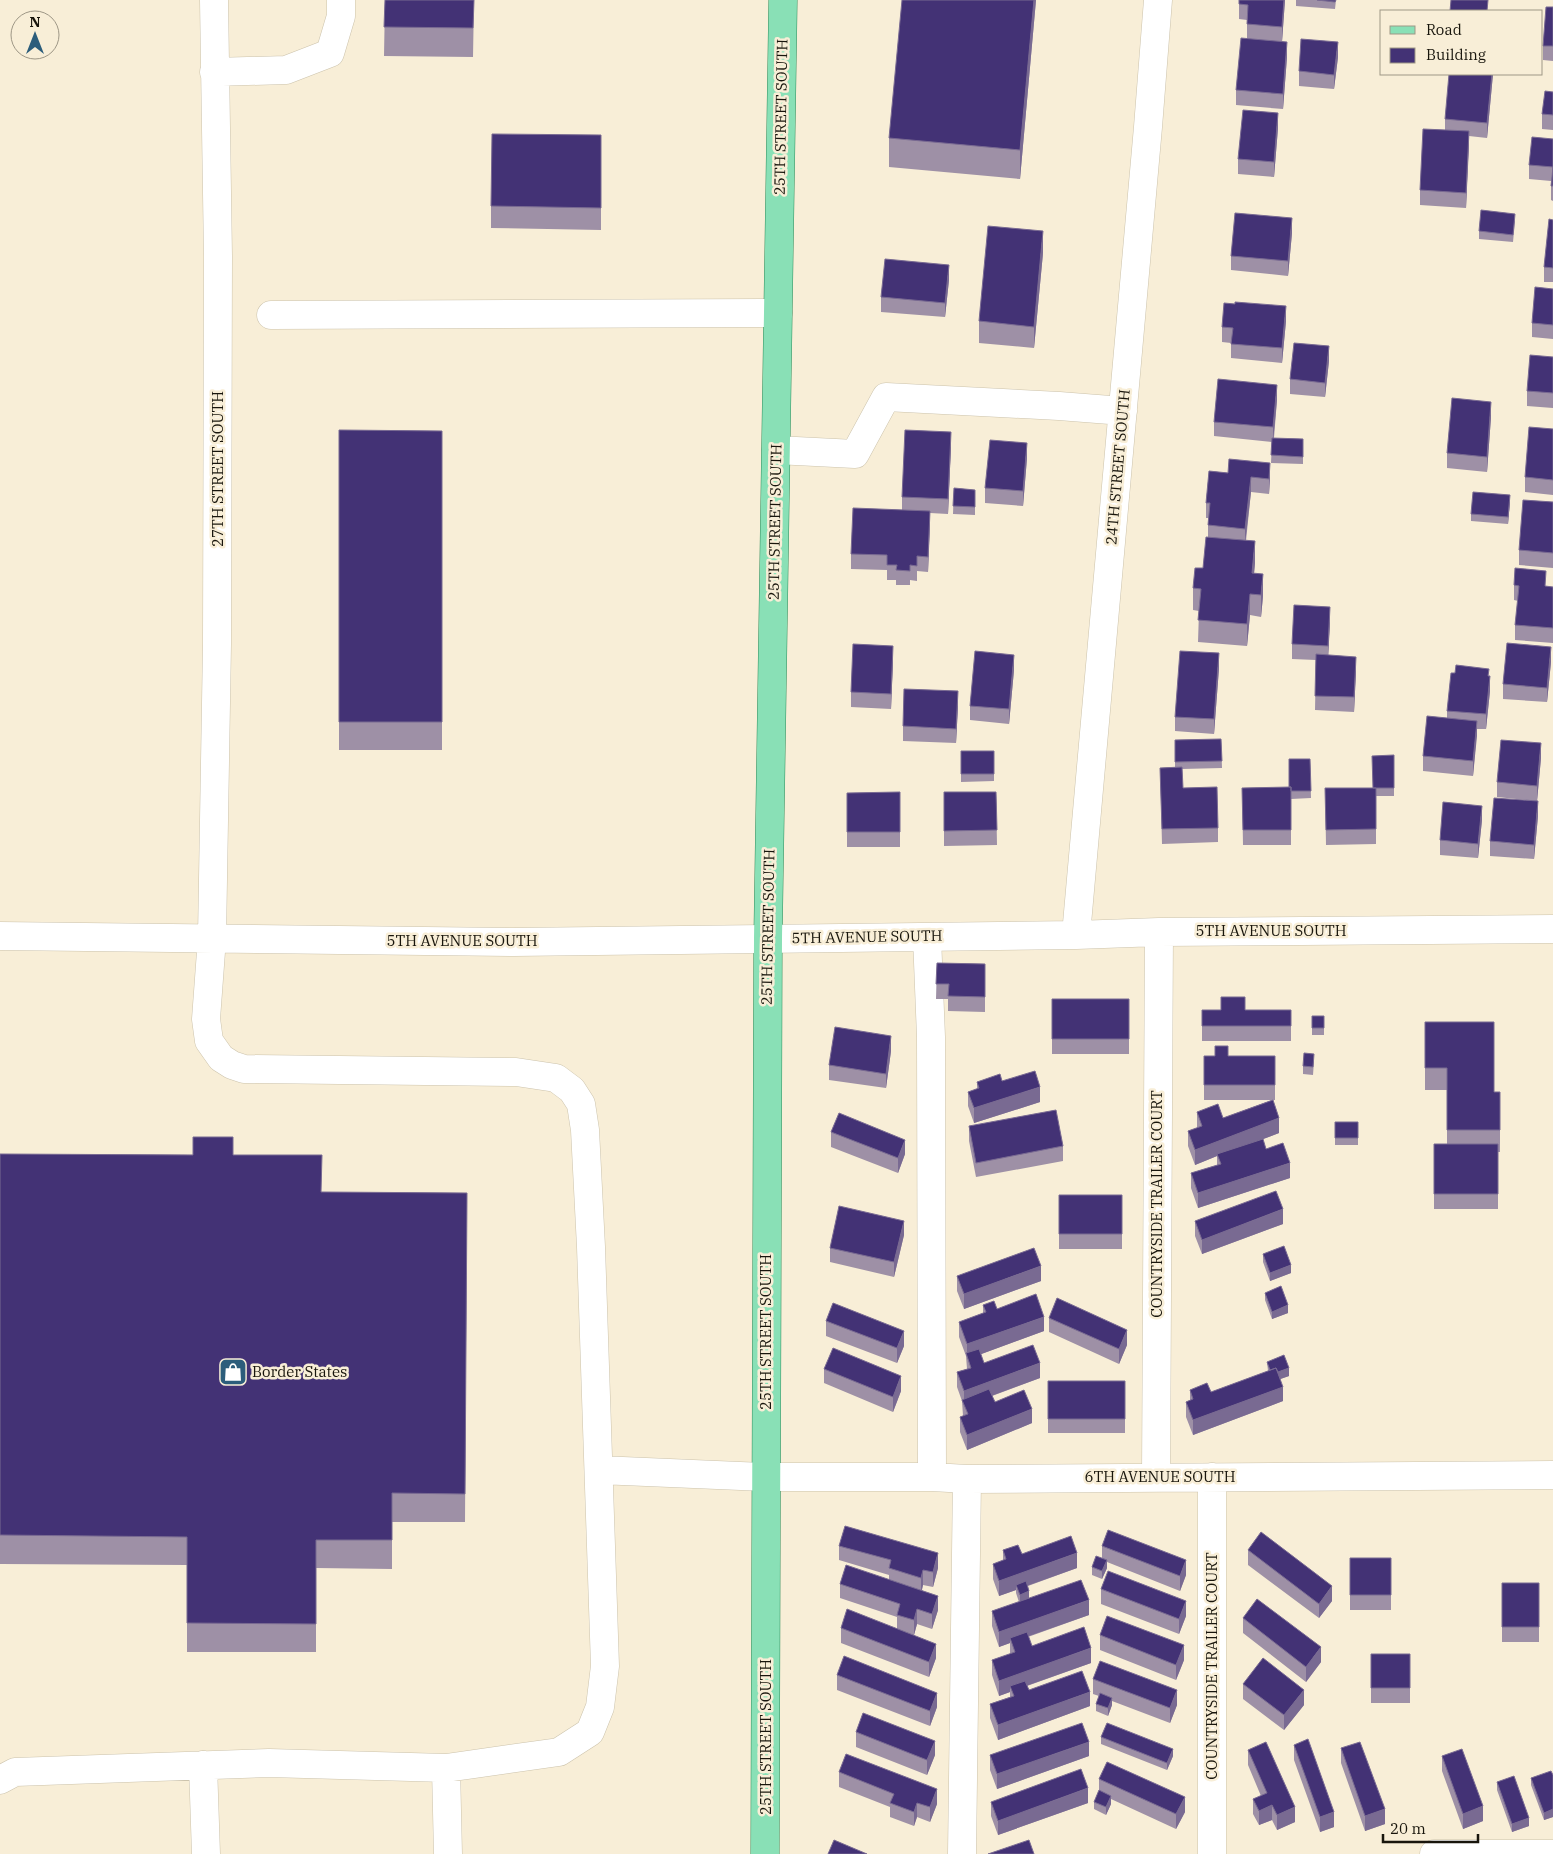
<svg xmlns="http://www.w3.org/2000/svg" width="1553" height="1854" font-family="'IBM Plex Serif',serif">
<rect width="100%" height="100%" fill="#f8eed7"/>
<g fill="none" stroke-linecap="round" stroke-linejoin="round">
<defs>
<path id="minor" d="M214 0 218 256 217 644 212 938 206 1019 209 1041 221 1058 232 1065 244 1069 516 1072 556 1078 572 1090 581 1104 585 1130 591 1247 605 1666 600 1707 590 1732 559 1752 446 1768
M214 72 286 70 330 53 341 16V0
M271 315 778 313
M776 450 855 454 886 397 1059 406 1123 411
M1076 935 1148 127 1158 0
M0 936 514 942 1076 935 1159 932 1553 929
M927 937 931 1037 932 1477
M599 1470 766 1477H932L967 1479 1553 1475
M1156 1477 1159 932
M1212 1477V1854
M203 1765 206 1854
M0 1780 15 1772 269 1763 446 1768 448 1854
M962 1854 967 1479
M1434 1854H1553"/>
<path id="major" d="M765 1854 768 938 783 0"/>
</defs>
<use href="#minor" stroke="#ccc3ac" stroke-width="29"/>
<use href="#major" stroke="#2f8c5b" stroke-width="29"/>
<use href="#minor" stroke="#fff" stroke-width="28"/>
<use href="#major" stroke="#89e0b6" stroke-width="28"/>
</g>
<path fill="#9e90a6" d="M385 0H474L473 57 384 56Z
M1036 0 1020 179 889 167V138Z
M1239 0H1285L1282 41 1287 57 1283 109 1236 105V90L1247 38V20L1239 19Z
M1296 0H1336L1335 9 1296 6Z
M1553 7V61L1543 60V46Z
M1338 57 1334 89 1299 86V71Z
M1493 74 1487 138 1469 136 1466 208 1420 205V190L1445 130V119Z
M1553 92V130L1542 129V114Z
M1278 128 1274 177 1238 174V159Z
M601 135V230L491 228V206Z
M1553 139V201L1551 200V181L1529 179V165Z
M1553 220V282H1544V267Z
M1515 221 1513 242 1479 239V231Z
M1292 233 1288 276 1231 270V256Z
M1043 253 1034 348 979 343V321Z
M949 280 945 317 881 312V297Z
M1553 289V339L1532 337V323Z
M1286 321 1282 363 1231 358V343L1222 342V327Z
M1553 357V408L1527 406V391Z
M1329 361 1325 397 1290 394V379Z
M1277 400 1274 438 1303 439V464L1271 463 1272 442 1214 436V422Z
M1491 417 1487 472 1447 468V453Z
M1553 429V495L1525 492V477Z
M339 430 442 431V750H339Z
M951 446 948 514 930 513 928 572 917 571V581L910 580V585H896V580H887V570L851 569V554L902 510V497Z
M1027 458 1023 506 985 503V488Z
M1209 471 1270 477 1269 494 1251 492 1246 541 1255 563 1254 573 1263 596 1261 617 1250 615 1247 646 1198 642 1199 611 1193 610V588L1203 568 1208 537V518H1206V503Z
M954 488 975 490V515L953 514Z
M1510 502 1508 524 1471 521V514Z
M1553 502V568L1519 565V550Z
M1514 585 1553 587V643L1515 640V625L1518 601 1514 600Z
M1330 622 1328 655 1356 671 1354 712 1315 710 1316 660 1292 659V644Z
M893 661 891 709 851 707V692Z
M1551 662 1547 702 1503 699V684Z
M1219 668 1214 734 1175 731V717Z
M1014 670 1009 724 970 720V706Z
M1489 676 1490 691 1486 729H1477L1473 776 1423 771V756L1447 718V711Z
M958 706 956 743 903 741V726Z
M1221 739 1222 768 1182 769 1183 788 1218 828V842L1162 844 1160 768 1175 767V740Z
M961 751H994V781L961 782Z
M1394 755V796H1376V844L1326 845 1325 788H1373Z
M1541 758 1537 801 1497 797V782Z
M1310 759 1311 798 1291 799V845H1243L1242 788 1289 787Z
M900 792V847H847V794Z
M944 792H996L997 845 944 846Z
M1538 816 1534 859 1490 856V841Z
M1482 820 1478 858 1440 855V840Z
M937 963 985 964V1012L948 1011V999H936Z
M1052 999H1129V1054H1052Z
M1202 1010H1291V1041H1202Z
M1312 1016H1324V1035H1312Z
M1425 1022 1494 1092H1500V1152H1498V1209H1434V1144H1447V1090H1425Z
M891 1051 886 1088 829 1080V1065Z
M1204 1056H1275V1100H1273L1279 1133 1263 1139 1266 1149 1290 1178 1198 1208 1191 1188V1173L1217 1165V1156L1195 1165 1188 1146V1131L1197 1128V1112L1223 1118 1272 1100H1204Z
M1314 1061 1313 1075 1303 1074V1066Z
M1002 1081 1040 1102 974 1123 968 1106V1092L977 1089V1082Z
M1335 1122H1358V1145H1335Z
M969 1126 1063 1146V1161L976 1177 969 1141Z
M831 1132 905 1154 898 1173 831 1147Z
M0 1154 233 1155 322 1192 467 1193 465 1522H392V1569L316 1568V1652H187V1565L0 1564Z
M1059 1195H1122V1249H1059Z
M1195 1221 1283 1224 1202 1254 1195 1236Z
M904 1235 894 1277 830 1262V1248Z
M1263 1254 1291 1273 1270 1281 1263 1262Z
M957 1276 1041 1281 964 1309 957 1291Z
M1265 1293 1288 1313 1272 1319 1265 1300Z
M983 1305 997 1309 1044 1331 981 1354 984 1363 1040 1378 992 1396 995 1402 1032 1423 967 1450 960 1432V1417L963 1416 962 1401 957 1387V1372L967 1369 966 1356 959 1337V1322L983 1313Z
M1049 1318 1127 1345 1119 1364 1049 1332Z
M826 1321 904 1346 897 1363 826 1336Z
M1267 1362 1289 1376 1280 1379 1283 1401 1193 1435 1186 1417V1402L1190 1400V1390L1211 1392 1268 1371Z
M824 1369 901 1391 893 1412 824 1383Z
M1048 1381H1125V1433H1048Z
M839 1546 938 1568 933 1587 923 1585 922 1590 938 1610 932 1629 917 1624 914 1635 936 1658 929 1677 841 1643V1628H897V1617L840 1598V1584L889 1579V1575L839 1560Z
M1102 1546 1186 1575 1180 1591 1107 1562V1568L1102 1579 1092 1575V1567L1102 1558Z
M1003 1550 1022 1554 1077 1568 1028 1586 1029 1598 1089 1615 1028 1637 1032 1646 1091 1663 1027 1686 1029 1690 1090 1706 998 1740 990 1718V1704L1010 1697V1692L999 1696 992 1675V1660L1010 1654V1643L999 1647 992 1626V1611L1019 1602 1016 1593V1590L999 1596 993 1579V1564L1003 1561Z
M1248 1550 1332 1601 1319 1618 1248 1565Z
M1350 1558H1391V1610H1350Z
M1502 1583H1539V1642H1502Z
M1101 1589 1186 1616 1179 1634 1101 1604Z
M1243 1618 1321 1662 1306 1682 1243 1633Z
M1100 1635 1184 1660 1176 1680 1100 1650Z
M1371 1654H1410V1703H1371Z
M837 1675 937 1707 930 1726 837 1690Z
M1093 1679 1177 1705 1170 1723 1112 1701V1705L1108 1716 1096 1711V1704L1099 1696 1093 1694Z
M1243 1684 1304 1705 1284 1730 1243 1699Z
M856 1732 935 1755 927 1775 856 1747Z
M1101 1737 1173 1756 1167 1770 1101 1744Z
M1294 1745 1334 1827 1320 1832 1294 1760Z
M1341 1748 1385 1824 1365 1831 1341 1763Z
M1248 1750 1295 1822 1277 1830 1272 1820 1259 1825 1253 1814V1799L1261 1796 1248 1765Z
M990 1755 1089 1756 997 1789 990 1770Z
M1442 1756 1483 1821 1463 1829 1442 1771Z
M839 1772 937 1804 930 1822 917 1817 914 1826 890 1817V1807L839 1787Z
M1553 1775V1817L1544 1820 1531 1785V1778Z
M1099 1779 1185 1812 1176 1829 1111 1799V1804L1106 1815 1094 1809V1802L1099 1791Z
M1497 1782 1529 1826 1512 1832 1497 1790Z
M991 1802 1088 1803 998 1835 991 1816Z"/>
<path fill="#796a92" d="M1034 0H1036L1020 179V150Z
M1284 0H1285L1282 42V27Z
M1287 42V57L1283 109V94Z
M1338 42V57L1334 89V75Z
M1492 74H1493L1487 138V123Z
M1278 113V128L1274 177V162Z
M1469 131V146L1466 208V193Z
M1292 218V233L1288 276V261Z
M1043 231V253L1034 348V327Z
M949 265V280L945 317V303Z
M1286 306V321L1282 363V348Z
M1329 346V361L1325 397V383Z
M1277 385V400L1273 442V427Z
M1491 402V417L1487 472V457Z
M951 432V446L948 514V499Z
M1027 443V458L1023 506V491Z
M1270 463V477L1269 494V479Z
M1251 477V492L1245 544V529Z
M1510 495V502L1508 524V517Z
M930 511V526L928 572V557Z
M1255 541V563L1252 595V573Z
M1263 574V596L1261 617V595Z
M1250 594V615L1247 646V624Z
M1330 607V622L1328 661V646Z
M893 646V661L891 709V694Z
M1551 647V662L1547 702V688Z
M1219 653V668L1214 734V719Z
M1014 655V670L1009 724V709Z
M1356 657V671L1354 712V697Z
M1490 676V691L1486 729V714Z
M958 691V706L956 743V729Z
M1477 721V736L1473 776V761Z
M1541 743V758L1537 801V786Z
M1538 801V816L1534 859V845Z
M1482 806V820L1478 858V844Z
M891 1036V1051L886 1088V1074Z
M1040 1087V1102L974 1123V1108Z
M1279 1118V1133L1218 1156 1217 1154V1156L1195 1165V1150Z
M905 1140V1154L898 1173V1158Z
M1290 1163V1178L1198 1208V1193Z
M1283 1209V1224L1202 1254V1240Z
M904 1221V1235L894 1277V1262Z
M1291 1265V1273L1270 1281V1273Z
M1041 1266V1281L964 1309V1294Z
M1288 1305V1313L1272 1319V1312Z
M1044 1317V1331L968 1359 967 1356V1344Z
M1127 1330V1345L1119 1364V1349Z
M904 1331V1346L897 1363V1348Z
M1040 1363V1378L964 1406V1391Z
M1289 1368V1376L1272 1382V1374Z
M901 1376V1391L893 1412V1397Z
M1283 1387V1401L1193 1435V1420Z
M1032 1409V1423L967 1450V1435Z
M938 1553V1568L933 1587V1572Z
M1077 1553V1568L1018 1589 1016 1585V1590L999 1596V1581Z
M1107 1560V1568L1102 1579V1571Z
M1186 1560V1575L1180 1591V1576Z
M923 1570V1585L921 1593V1578Z
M1332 1586V1601L1319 1618V1604Z
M1029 1591V1599L1020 1603V1595Z
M938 1596V1610L932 1629V1614Z
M1089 1600V1615L1012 1642 1010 1638V1643L999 1647V1632Z
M1186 1601V1616L1179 1634V1619Z
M917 1609V1624L914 1635V1620Z
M936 1644V1658L929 1677V1662Z
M1184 1645V1660L1176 1680V1665Z
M1321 1647V1662L1306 1682V1667Z
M1091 1648V1663L1012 1691 1010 1686V1692L999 1696V1681Z
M1177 1690V1705L1170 1723V1708Z
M1304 1690V1705L1284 1730V1715Z
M1090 1692V1706L998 1740V1725Z
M937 1693V1707L930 1726V1711Z
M1112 1698V1705L1108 1716V1708Z
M935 1741V1755L927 1775V1760Z
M1089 1742V1756L997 1789V1774Z
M1173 1749V1756L1167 1770V1763Z
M1088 1788V1803L998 1835V1821Z
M937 1789V1804L930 1822V1807Z
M1111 1796V1804L1106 1815V1807Z
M1185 1797V1812L1176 1829V1814Z
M917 1803V1817L914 1826V1812Z
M1272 1805V1820L1259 1825V1811Z
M1483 1806V1821L1463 1829V1814Z
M1295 1807V1822L1277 1830V1815Z
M1385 1809V1824L1365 1831V1816Z
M1553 1809V1817L1544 1820V1813Z
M1334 1812V1827L1320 1832V1817Z
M1529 1818V1826L1512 1832V1824Z"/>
<path fill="#433275" stroke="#796a92" d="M385 0H474L473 28 384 27Z
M902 0H1034L1020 150 889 138Z
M1239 0H1284L1282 27 1247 24 1248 5 1239 4Z
M1317 0H1336L1335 2Z
M1451 0H1488L1487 11H1450Z
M1546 7H1553V46H1543Z
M1241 38 1287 42 1283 94 1236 90Z
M1301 39 1338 42 1334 75 1299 71Z
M1449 74H1492L1487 123 1445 119Z
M1545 91 1553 92V115L1542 114Z
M1243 110 1278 113 1274 162 1238 159Z
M1423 129 1469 131 1466 193 1420 190Z
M492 134 601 135V208L491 206Z
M1532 137 1553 139V186H1551L1553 167 1529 165Z
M1481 210 1515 214 1513 235 1479 231Z
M1235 213 1292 218 1288 261 1231 256Z
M1549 219 1553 220V268L1544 267Z
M988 226 1043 231 1034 327 979 321Z
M885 259 949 265 945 303 881 297Z
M1535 287 1553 289V325L1532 323Z
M1235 302 1286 306 1282 348 1231 344 1233 328 1222 327 1224 303 1235 304Z
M1294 343 1329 346 1325 383 1290 379Z
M1530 355 1553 357V393L1527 391Z
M1218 379 1277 385 1273 427 1214 422Z
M1452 398 1491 402 1487 457 1447 453Z
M1529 427 1553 429V480L1525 477Z
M339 430 442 431V722H339Z
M905 430 951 432 948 499 902 497Z
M1272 438 1303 439V457L1271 455Z
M990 440 1027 443 1023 491 985 488Z
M1229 459 1270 463 1269 479 1251 477 1245 529 1208 525 1210 503H1206L1209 471 1228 473Z
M954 488 975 490V507L953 506Z
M1473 492 1510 495 1508 517 1471 514Z
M1523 500 1553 502V553L1519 550Z
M853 508 930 511 928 557 917 556V566L910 565V571L896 570 897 565H887V555L851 554Z
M1206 537 1255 541 1252 573 1263 574 1261 595 1250 594 1247 624 1198 620 1201 589 1193 588 1195 568H1203Z
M1515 568 1546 571 1545 586 1553 587V628L1515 625 1519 586 1514 585Z
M1294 605 1330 607 1328 646 1292 644Z
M1507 643 1551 647 1547 688 1503 684Z
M853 644 893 646 891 694 851 692Z
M975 651 1014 655 1009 709 970 706Z
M1180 651 1219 653 1214 719 1175 717Z
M1316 654 1356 657 1354 697 1315 696Z
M1456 665 1489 669 1488 676H1490L1486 714 1447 711 1451 673H1455Z
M904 689 958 691 956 729 903 726Z
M1427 716 1477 721 1473 761 1423 756Z
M1221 739 1222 761 1175 762V740Z
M1501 740 1541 743 1537 786 1497 782Z
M961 751H994V774H961Z
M1394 755V788H1373L1372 756Z
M1289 759H1310L1311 791H1291V787H1289Z
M1182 767 1183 788 1217 787 1218 828 1162 829 1160 768Z
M1291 787V830H1243L1242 788Z
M1325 788H1376V829L1326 830Z
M900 792V832H847V793Z
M944 792H996L997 830 944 831Z
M1494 798 1538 801 1534 845 1490 841Z
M1443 802 1482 806 1478 844 1440 840Z
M937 963 985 964V997L948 996 949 984H936Z
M1221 997H1245V1010H1291V1026H1202V1010H1221Z
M1052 999H1129V1039H1052Z
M1312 1016H1324V1028H1312Z
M1425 1022H1494V1092H1500V1130H1447V1068H1425Z
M835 1027 891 1036 886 1074 829 1065Z
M1215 1046H1228V1056H1275V1085H1204V1056H1215Z
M1304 1053 1314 1054 1313 1067 1303 1066Z
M1035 1071 1040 1087 974 1108 968 1092 979 1088 977 1082 1000 1074 1002 1081Z
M1273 1100 1279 1118 1195 1150 1188 1131 1202 1126 1197 1112 1218 1104 1223 1118Z
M1056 1110 1063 1146 976 1163 969 1126Z
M839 1113 905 1140 898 1158 831 1132Z
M1335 1122H1358V1138H1335Z
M193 1137H233V1155H322L321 1192 467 1193 465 1494 392 1493V1540H316V1624L187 1623V1537L0 1535V1154L193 1155Z
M1263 1139 1266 1149 1283 1143 1290 1163 1198 1193 1191 1173 1221 1164 1217 1154Z
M1434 1144H1498V1194H1434Z
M1276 1191 1283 1209 1202 1240 1195 1221Z
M1059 1195H1122V1234H1059Z
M839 1206 904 1221 894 1262 830 1248Z
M1284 1246 1291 1265 1270 1273 1263 1254Z
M1034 1248 1041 1266 964 1294 957 1276Z
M1281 1286 1288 1305 1272 1312 1265 1293Z
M1036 1294 1044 1317 967 1344 959 1322 986 1312 983 1305 994 1301 997 1309Z
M1057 1298 1127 1330 1119 1349 1049 1318Z
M833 1303 904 1331 897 1348 826 1321Z
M1033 1345 1040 1363 964 1391 957 1372 971 1368 966 1353 979 1349 984 1363Z
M833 1348 901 1376 893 1397 824 1369Z
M1284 1355 1289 1368 1278 1372 1276 1368 1270 1370 1267 1362Z
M1276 1368 1283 1387 1193 1420 1186 1402 1193 1399 1190 1390 1207 1383 1211 1392Z
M1048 1381H1125V1419H1048Z
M989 1389 995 1402 1024 1390 1032 1409 967 1435 960 1417 968 1414 962 1400Z
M845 1526 938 1553 933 1572 923 1570 921 1578 889 1568 891 1560 839 1546Z
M1108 1530 1186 1560 1180 1576 1102 1546Z
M1261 1532 1332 1586 1319 1604 1248 1550Z
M1071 1536 1077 1553 999 1581 993 1564 1006 1559 1003 1550 1018 1545 1022 1554Z
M1096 1556 1107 1560 1102 1571 1092 1567Z
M1350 1558H1391V1595H1350Z
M846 1565 938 1596 932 1614 917 1609 914 1620 897 1615 900 1604 840 1584Z
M1108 1571 1186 1601 1179 1619 1101 1589Z
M1081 1580 1089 1600 999 1632 992 1611Z
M1026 1581 1029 1591 1020 1595 1016 1585Z
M1502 1583H1539V1627H1502Z
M1257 1599 1321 1647 1306 1667 1243 1618Z
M847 1609 936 1644 929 1662 841 1628Z
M1107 1616 1184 1645 1176 1665 1100 1635Z
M1084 1627 1091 1648 999 1681 992 1660 1015 1652 1010 1638 1027 1632 1032 1646Z
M1371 1654H1410V1688H1371Z
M844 1656 937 1693 930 1711 837 1675Z
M1263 1658 1304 1690 1284 1715 1243 1684Z
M1100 1661 1177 1690 1170 1708 1093 1679Z
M1082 1671 1090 1692 998 1725 990 1704 1014 1696 1010 1686 1025 1681 1029 1690Z
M1100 1693 1112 1698 1108 1708 1096 1704Z
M863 1713 935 1741 927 1760 856 1732Z
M1082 1723 1089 1742 997 1774 990 1755Z
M1107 1723 1173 1749 1167 1763 1101 1737Z
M1308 1739 1334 1812 1320 1817 1294 1745Z
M1266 1742 1295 1807 1277 1815 1272 1805 1259 1811 1253 1799 1267 1793 1248 1750Z
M1360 1742 1385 1809 1365 1816 1341 1748Z
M1462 1749 1483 1806 1463 1814 1442 1756Z
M846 1754 937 1789 930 1807 917 1803 914 1812 890 1803 894 1794 839 1772Z
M1107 1762 1185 1797 1176 1814 1099 1779Z
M1081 1769 1088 1788 998 1821 991 1802Z
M1551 1771 1553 1775V1809L1544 1813 1531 1778Z
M1514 1776 1529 1818 1512 1824 1497 1782Z
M1099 1790 1111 1796 1106 1807 1094 1802Z
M834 1840 867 1854H828Z
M1029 1840 1034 1854H988Z"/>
<defs>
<symbol id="shop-square" viewBox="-11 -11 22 22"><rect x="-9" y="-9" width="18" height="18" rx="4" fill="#2c5d7b" stroke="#f8eed7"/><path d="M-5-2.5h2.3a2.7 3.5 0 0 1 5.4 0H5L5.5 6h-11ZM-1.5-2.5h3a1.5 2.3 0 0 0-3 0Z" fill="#fff"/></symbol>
</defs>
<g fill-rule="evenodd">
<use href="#shop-square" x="217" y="1356" width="32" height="32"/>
</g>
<g text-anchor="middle" stroke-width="5" stroke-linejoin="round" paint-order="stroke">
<g font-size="15" fill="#18150c" stroke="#f8eed7">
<text transform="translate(781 117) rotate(-89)" y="5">25TH STREET SOUTH</text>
<text transform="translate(1118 467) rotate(-85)" y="5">24TH STREET SOUTH</text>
<text transform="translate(218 469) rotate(-90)" y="5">27TH STREET SOUTH</text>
<text transform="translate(775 522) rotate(-89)" y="5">25TH STREET SOUTH</text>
<text transform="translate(768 927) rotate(-89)" y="5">25TH STREET SOUTH</text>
<text x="1271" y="936">5TH AVENUE SOUTH</text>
<text transform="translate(867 937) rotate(-1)" y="5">5TH AVENUE SOUTH</text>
<text x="462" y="946">5TH AVENUE SOUTH</text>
<text transform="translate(1157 1204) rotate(-90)" y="5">COUNTRYSIDE TRAILER COURT</text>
<text transform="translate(766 1332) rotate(-90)" y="5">25TH STREET SOUTH</text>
<text x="1160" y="1482">6TH AVENUE SOUTH</text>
<text transform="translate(1212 1666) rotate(-90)" y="5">COUNTRYSIDE TRAILER COURT</text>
<text transform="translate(766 1737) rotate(-90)" y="5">25TH STREET SOUTH</text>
</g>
<g font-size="15" fill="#18150c" stroke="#f8eed7" text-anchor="start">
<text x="252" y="1377">Border States</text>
</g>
</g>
<rect x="1380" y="10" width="162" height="65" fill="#f8eed7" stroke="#9e9786"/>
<rect x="1390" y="26" width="25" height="8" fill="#89e0b6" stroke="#9e9786"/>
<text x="1426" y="35" font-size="15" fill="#18150c">Road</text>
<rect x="1390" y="48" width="25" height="15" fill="#433275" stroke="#9e9786"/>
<text x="1426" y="60" font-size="15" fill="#18150c">Building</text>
<g transform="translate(35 35)"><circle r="24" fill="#f8eed7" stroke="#9e9786"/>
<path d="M0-4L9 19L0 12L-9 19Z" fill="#2c5d7b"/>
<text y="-8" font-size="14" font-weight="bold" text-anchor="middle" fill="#18150c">N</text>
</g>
<path d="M1383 1834v8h95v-8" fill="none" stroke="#18150c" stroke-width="2.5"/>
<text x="1390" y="1834" font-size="15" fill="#18150c" stroke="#f8eed7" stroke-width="4" paint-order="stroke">20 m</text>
</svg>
